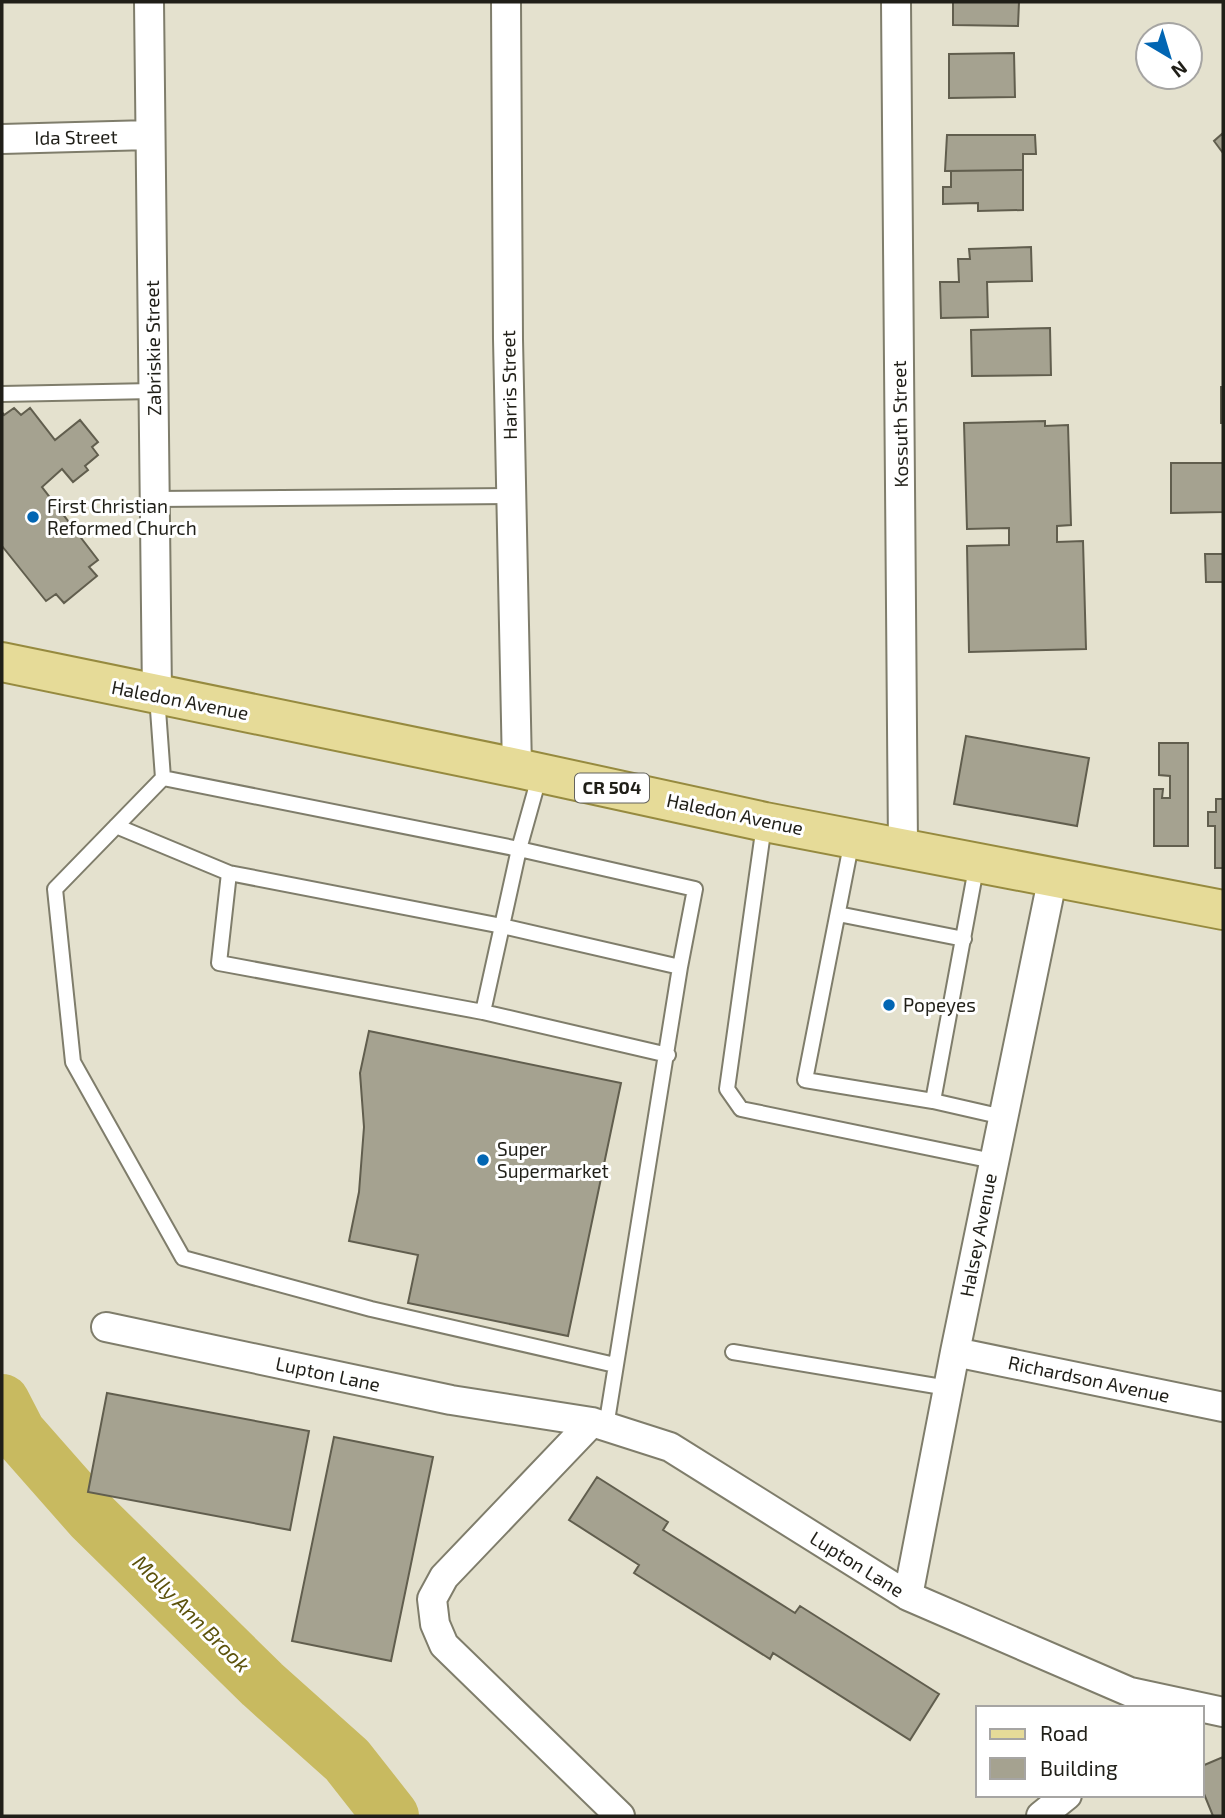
<svg xmlns="http://www.w3.org/2000/svg" width="1225" height="1818" font-family="'Exo 2',sans-serif">
<rect width="100%" height="100%" fill="#e4e1ce"/>
<g fill="none" stroke-linecap="round" stroke-linejoin="round">
<path stroke="#c8ba60" stroke-width="56" d="M2 1402 18 1433 92 1517 262 1684 347 1760 391 1816"/>
</g>
<path fill="#a5a290" stroke="#615e4e" stroke-width="2" d="M953 2H1019L1018 26 953 25Z
M1014 53 1015 97 949 98V54Z
M1223 133V153L1214 141Z
M947 135H1035L1036 154H1023V170L945 171Z
M1023 170V210L978 211V203L943 204V187H951V171Z
M1031 247 1032 281 987 282 988 317 941 318 940 282H959L958 259H970L969 249Z
M1050 328 1051 375 972 376 971 330Z
M1221 387H1223V423H1221Z
M14 408 21 415 30 408 55 440 80 420 98 442 92 447 98 455 85 466 88 470 73 482 62 469 42 487 98 560 89 567 97 576 64 603 56 594 46 601 2 546V412L4 415Z
M1045 421V426L1068 425 1071 525 1057 526V542L1083 541 1086 649 969 652 967 546 1009 545V528L967 529 964 423Z
M1171 463H1223V512L1171 513Z
M1205 554H1223V582H1206Z
M966 736 1089 758 1077 826 954 804Z
M1159 743H1188V846H1154V789H1163L1162 798H1170V776L1159 775Z
M1216 799H1223V868H1215V826H1208V812H1216Z
M369 1031 621 1083 568 1336 408 1303 418 1255 349 1241 359 1192 364 1127 360 1073Z
M107 1393 309 1431 290 1530 88 1492Z
M334 1437 433 1457 391 1661 292 1641Z
M597 1477 668 1522 663 1530 795 1613 800 1606 939 1694 910 1740 773 1653 770 1659 634 1573 639 1565 569 1520Z
M1223 1757V1816H1213L1202 1789V1766Z"/>
<g fill="none" stroke-linecap="round" stroke-linejoin="round">
<defs>
<path id="lane" d="M2 394 153 391
M154 499 511 496
M540 774 519 849 695 889 680 967 606 1427
M163 778 55 889 73 1062 183 1258 371 1309 615 1365
M764 825 727 1089 741 1109 993 1161
M116 826 229 873 219 963 483 1012 519 849 163 778 157 696
M852 840 805 1080 933 1101 977 863
M229 873 502 926 680 967
M838 914 964 939
M483 1012 668 1055
M933 1101 1003 1117
M733 1352 948 1388"/>
<path id="street" d="M149 2 157 695
M506 2 508 339 517 768
M896 2 903 847
M2 139 150 135
M106 1327 451 1400 592 1422 670 1447 908 1596 1130 1692 1223 1712
M955 1352 1223 1407
M592 1422 444 1577 432 1599 435 1624 444 1645 620 1816
M908 1596 955 1352 1053 876
M1041 1816 1067 1795"/>
<path id="primary" d="M2 662 517 768 765 822 1223 910"/>
</defs>
<use href="#lane" stroke="#7f7d6b" stroke-width="18"/>
<use href="#street" stroke="#7f7d6b" stroke-width="32"/>
<use href="#primary" stroke="#968a3f" stroke-width="42"/>
<use href="#lane" stroke="#fff" stroke-width="14"/>
<use href="#street" stroke="#fff" stroke-width="28"/>
<use href="#primary" stroke="#e6db98" stroke-width="38"/>
</g>
<g fill="#0266b3" stroke="#fff" stroke-width="2.5">
<circle cx="33" cy="517" r="7"/>
<circle cx="889" cy="1005" r="7"/>
<circle cx="483" cy="1160" r="7"/>
</g>
<g text-anchor="middle" stroke-width="6" stroke-linejoin="round" paint-order="stroke">
<rect fill="#fff" stroke="#63625d" stroke-width="2" x="575" y="773.5" width="74" height="29" rx="5"/>
<g font-size="18" font-weight="bold" fill="#201f18">
<text x="612" y="794">CR 504</text>
</g>
<g font-size="19" fill="#201f18" stroke="#fff">
<text transform="translate(76 137) rotate(-1)" y="7">Ida Street</text>
<text transform="translate(153 348) rotate(-91)" y="7">Zabriskie Street</text>
<text transform="translate(509 385) rotate(-91)" y="7">Harris Street</text>
<text transform="translate(900 424) rotate(-91)" y="7">Kossuth Street</text>
<text transform="translate(180 700) rotate(11)" y="7">Haledon Avenue</text>
<text transform="translate(735 814) rotate(12)" y="7">Haledon Avenue</text>
<text transform="translate(978 1235) rotate(-79)" y="7">Halsey Avenue</text>
<text transform="translate(328 1374) rotate(12)" y="7">Lupton Lane</text>
<text transform="translate(1089 1379) rotate(12)" y="7">Richardson Avenue</text>
<text transform="translate(857 1564) rotate(32)" y="7">Lupton Lane</text>
</g>
<g font-size="19" fill="#201f18" stroke="#fff" text-anchor="start">
<text x="47" y="513">First Christian<tspan x="47" dy="22">Reformed Church</tspan></text>
<text x="903" y="1012">Popeyes</text>
<text x="497" y="1156">Super<tspan x="497" dy="22">Supermarket</tspan></text>
</g>
<g font-size="21" font-style="italic" fill="#5c520c" stroke="#fff">
<text transform="translate(191 1614) rotate(45)" y="7">Molly Ann Brook</text>
</g>
</g>
<rect width="1225" height="1818" fill="none" stroke="#201f18" stroke-width="7"/>
<rect x="976" y="1706" width="228" height="91" fill="#ffffff" stroke="#a6a5a3" stroke-width="2"/>
<rect x="990" y="1729" width="35" height="10" fill="#e6db98" stroke="#a6a5a3" stroke-width="2"/>
<text x="1040" y="1741" font-size="21" fill="#201f18">Road</text>
<rect x="990" y="1758" width="35" height="21" fill="#a5a290" stroke="#a6a5a3" stroke-width="2"/>
<text x="1040" y="1776" font-size="21" fill="#201f18">Building</text>
<g transform="translate(1169 56) rotate(142)"><circle r="33" fill="#ffffff" stroke="#a6a5a3" stroke-width="2"/>
<path d="M0-5L12 26L0 18L-12 26Z" fill="#0266b3"/>
<text y="-10" font-size="19" font-weight="bold" text-anchor="middle" fill="#201f18">N</text>
</g>
</svg>
